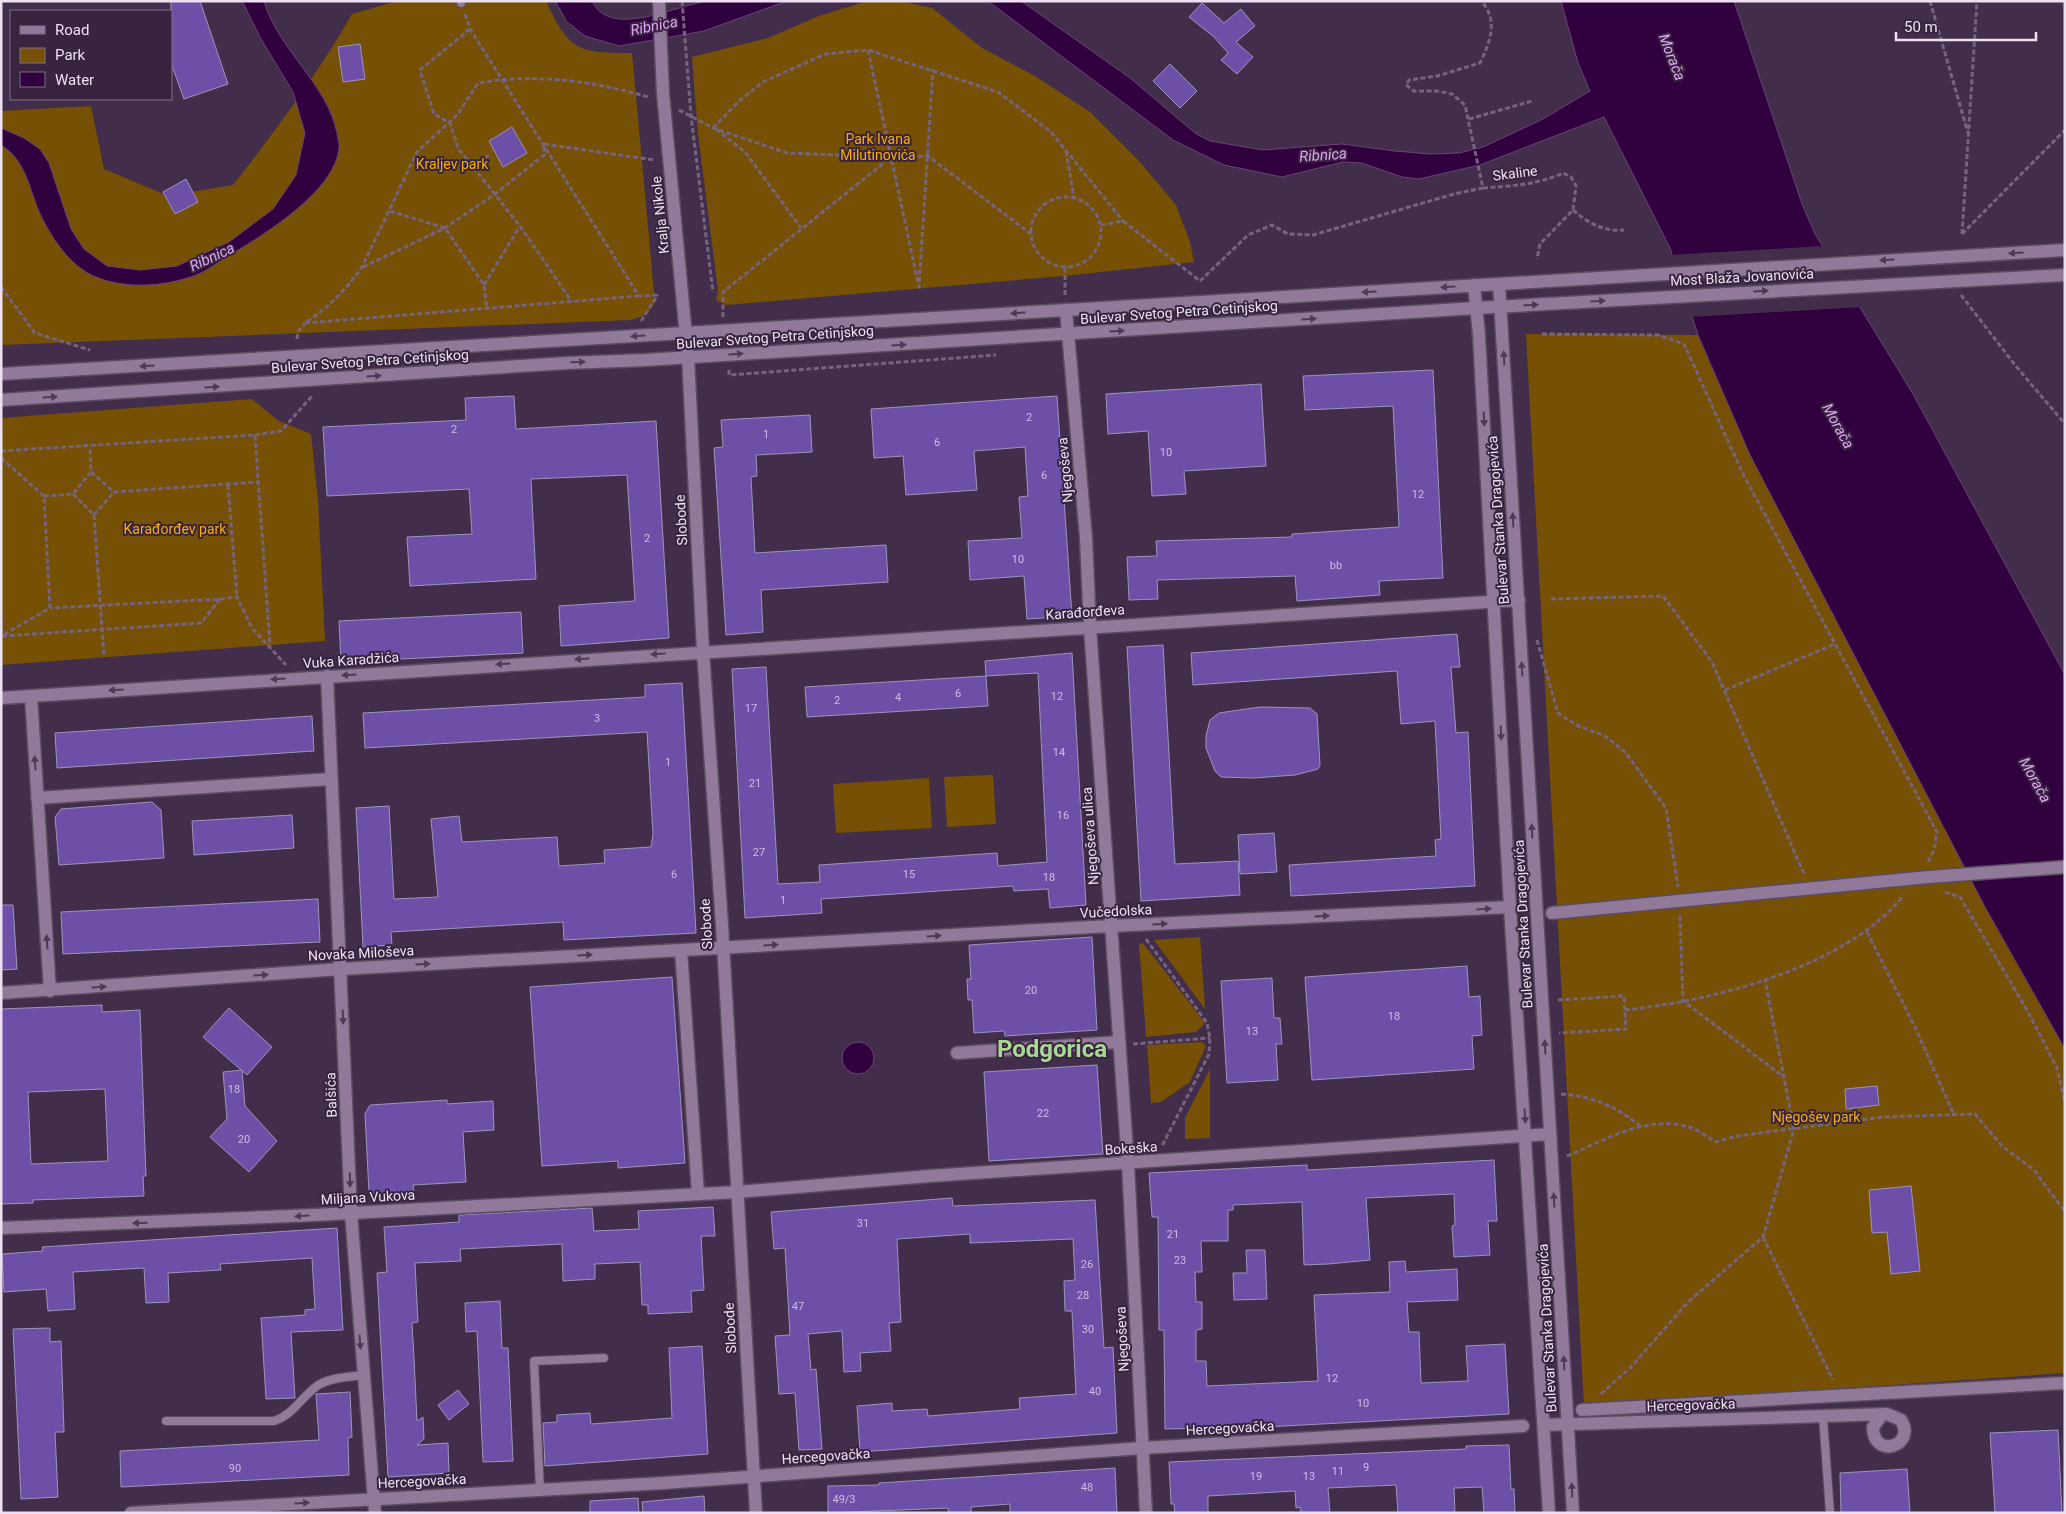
<svg xmlns="http://www.w3.org/2000/svg" width="2066" height="1514" font-family="Roboto,sans-serif">
<rect width="100%" height="100%" fill="#422e4a"/>
<path fill="#755005" d="M397 1H546C569 51 578 53 632 53L655 303 646 315 631 320 1 345V111L91 106 104 169 168 196 233 185C276 130 317 75 352 14Z
M868 1H900L932 8 982 48 1035 76 1090 112 1140 162 1176 205 1190 242 1194 262 1064 276 726 305 716 300 718 291 698 134 692 57 768 38 819 16Z
M1526 334 1698 335 1715 375 1985 907 2065 1049V1373L1584 1406Z
M252 399 279 421 311 434 318 500 325 641 1 665V418Z
M993 775 996 824 947 827 944 777Z
M929 778 932 828 836 833 833 784Z
M1200 937 1205 1009 1154 940Z
M1143 943 1205 1023 1196 1032 1146 1037 1139 944Z
M1202 1042 1206 1046 1190 1082 1161 1102 1151 1103 1147 1045Z
M1210 1069V1138L1185 1139V1118Z"/>
<path fill="#30013e" stroke="#694474" d="M242 1H264C278 50 327 83 337 133 337 137 340 144 339 148 335 192 262 236 228 256 218 262 207 271 196 275 163 288 116 290 86 272 66 260 51 236 41 216 29 190 27 161 1 145V128L24 138 40 149 49 163 71 229 84 249 107 266 140 270 177 266 229 242 273 209 296 175 305 133 293 92 261 39Z
M555 1H592C611 41 679 3 710 1 735 0 762 1 787 1L704 31 619 46 585 36 567 22Z
M988 1H1021L1130 78 1195 133 1210 141 1263 150 1342 144 1395 151 1430 154 1459 153 1483 147 1543 119 1590 91 1578 63 1561 1H1734L1802 204 1815 234 1913 394 2065 675V1049L1985 907 1750 455 1698 335 1670 248 1604 117 1480 165 1419 179 1402 177 1362 163 1343 162 1282 177 1224 165 1173 140Z
M842 1058a16 16 0 1 1 32 0a16 16 0 1 1-32 0Z"/>
<path fill="#422e4a" d="M1825 246 1862 307 1690 317 1669 255Z"/>
<path fill="#6d4fa8" stroke="#9e94ba" fill-rule="evenodd" d="M171 1H200L228 84 184 99 171 63Z
M1202 3 1224 23 1241 9 1255 26 1236 42 1253 57 1237 74 1221 60 1228 53 1214 37 1189 17Z
M360 44 365 79 343 82 338 47Z
M1170 64 1197 91 1180 108 1153 81Z
M512 127 527 153 503 167 489 141Z
M186 179 198 202 175 214 163 192Z
M1433 370 1443 578 1379 581 1380 595 1297 601 1295 576 1157 580 1158 599 1129 600 1127 557 1157 556 1156 541 1292 537V534L1399 527 1393 406 1305 410 1303 376Z
M1261 384 1266 466 1184 471 1186 494 1152 496 1148 431 1108 434 1106 394Z
M514 396 516 429 656 421 669 638 561 646 559 606 635 601 627 475 531 479 536 579 410 586 407 537 472 534 469 489 327 496 323 427 466 420 465 398Z
M1057 396 1072 616 1027 619 1024 576 970 580 968 541 1022 538 1019 497 1028 496 1025 447 974 451 977 490 906 495 903 456 874 458 871 409Z
M810 415 812 452 756 455 757 476 751 477 755 553 886 545 888 582 761 590 763 632 726 635 714 448 723 447 721 420Z
M521 612 523 653 341 662 339 621Z
M1457 634 1460 667H1451L1456 733 1468 732 1475 886 1291 896 1289 865 1436 856 1435 840 1441 839 1435 721 1401 724 1397 671 1193 685 1191 653Z
M1163 645 1175 864 1238 861 1240 895 1141 901 1127 647Z
M1072 653 1086 905 1050 908 1048 889 1014 891 1013 886 821 899 822 913 745 918 732 669 766 667 778 884 820 882 819 865 997 853 998 866 1047 862 1038 673 986 676 985 661Z
M986 676 988 706 807 717 805 687Z
M682 683 696 933 564 940 563 922 391 932 392 945 363 947 356 808 389 806 394 899 438 897 431 819 459 816 462 842 557 837 559 866 605 863 604 850 651 847 653 834 647 732 365 748 363 713 645 697V685Z
M1260 707 1310 708 1317 714 1320 765 1318 769 1295 775 1254 778 1221 777 1215 771 1206 748V736L1210 720 1219 713Z
M312 716 314 751 57 768 55 733Z
M152 802 161 810 164 858 59 865 55 817 61 809Z
M292 815 294 848 194 855 192 821Z
M1274 833 1277 872 1240 874 1238 835Z
M318 899 320 942 63 954 61 912Z
M1 905H13L17 969 1 970Z
M1092 937 1097 1030 1005 1036 1004 1031 974 1033 972 1000H968L967 979H971L969 945Z
M1467 966 1469 997 1480 996 1482 1035 1472 1036 1474 1069 1312 1080 1305 977Z
M672 977 685 1163 618 1168V1161L542 1166 530 987Z
M1272 978 1274 1018H1280L1282 1044H1276L1278 1080 1227 1083 1221 981Z
M102 1005V1012L140 1010 146 1176H143L144 1196 33 1200V1203L1 1204V1009ZM105 1089 108 1161 31 1164 28 1092Z
M229 1008 272 1047 247 1075 203 1037Z
M1097 1065 1103 1154 989 1161 984 1072Z
M242 1070 245 1106 277 1141 249 1172 210 1137 227 1119 223 1072Z
M1877 1086 1879 1105 1846 1109 1845 1089Z
M447 1100V1104L493 1101 494 1130 463 1132 466 1182 413 1185 414 1191 369 1193 365 1114 370 1105Z
M1494 1160 1497 1221H1488L1490 1255 1454 1257 1452 1226 1455 1225 1454 1194 1366 1198 1370 1260 1328 1264 1304 1265 1302 1202 1233 1205V1210H1228V1241H1201L1202 1272H1195L1196 1302H1202V1329L1196 1330V1361H1206L1207 1386 1318 1381 1314 1295 1390 1292 1389 1262 1405 1261 1406 1272 1457 1269 1458 1300 1407 1302 1409 1332H1419L1421 1383 1468 1381 1466 1346 1505 1344 1509 1414 1209 1430V1428L1165 1429 1164 1330H1159L1158 1217H1152L1149 1173 1307 1165V1170Z
M1911 1186 1920 1271 1891 1274 1887 1232 1872 1233 1869 1190Z
M952 1198 953 1206 1095 1200 1104 1348 1113 1347 1117 1433 860 1452 857 1406 892 1403V1411L927 1409 928 1416 1020 1409 1019 1398 1076 1394 1072 1311H1065L1064 1281 1075 1280 1073 1239 970 1243V1234L897 1239 901 1322 889 1323 891 1351 860 1353 861 1371 844 1372 842 1331 808 1334 811 1370 816 1369 822 1449 799 1450 795 1393 779 1394 775 1336 790 1335 785 1248 774 1249 771 1212Z
M713 1207 715 1236H701L704 1290 691 1291 692 1312 648 1314V1305H642L640 1262 595 1264V1279L563 1281 562 1244 460 1249 461 1261 415 1263 418 1322 412 1323 414 1358 417 1421 423 1417 424 1439 417 1445 448 1443 449 1473 388 1477 377 1273 387 1272 384 1227 459 1222V1215L592 1208 594 1231 639 1229 638 1211Z
M337 1228 343 1330 291 1332 295 1398 266 1399 261 1318 305 1315V1310L315 1309 312 1258 220 1264 221 1270 168 1273 169 1302 146 1303 144 1268 73 1272 75 1309 48 1311 46 1289 4 1292 2 1254 43 1251 42 1247Z
M1246 1250H1265L1267 1299 1234 1300 1233 1273H1247Z
M500 1301 502 1348H508L513 1461 483 1462 477 1331 466 1332 465 1303Z
M50 1328V1342L61 1341 64 1432H55L58 1497 21 1499 13 1329Z
M702 1346 708 1454 545 1466 543 1423 557 1422V1415L590 1413 591 1424 672 1418 669 1348Z
M458 1390 469 1404 449 1420 438 1405Z
M350 1392 352 1437 348 1438 349 1475 121 1487 120 1451 319 1440 316 1394Z
M2058 1430 2062 1513H1995L1990 1433Z
M1509 1445 1511 1489H1514L1515 1513H1484L1482 1487 1454 1488 1455 1513H1398L1396 1485 1328 1488 1330 1513H1301L1300 1507 1296 1508 1295 1491 1208 1496V1513H1175L1174 1504H1171L1169 1462 1466 1449V1446Z
M1115 1468 1117 1513H1010V1504L971 1507V1513H949L948 1508 828 1513V1486L879 1485V1483Z
M1907 1469 1910 1513H1841L1840 1473Z
M704 1496 705 1513H643L642 1502Z
M638 1498 639 1513H590V1501Z"/>
<g fill="none" stroke-linecap="round" stroke-linejoin="round">
<defs>
<path id="lane" d="M461 1V3
M1823 1417 1830 1513
M166 1421H274C294 1415 303 1394 320 1384 333 1377 349 1377 363 1375
M540 1490 534 1361 604 1358"/>
<path id="street" d="M1066 310 1086 538 1090 627 1128 1164 1146 1513
M688 357 703 651 722 925 756 1513
M327 676 351 1213 375 1513
M31 696 50 991
M1 698 1519 600
M37 798 331 779
M1552 913 1929 877 2065 867
M681 950 698 1193
M1 993 341 969 1111 926 1510 907
M957 1053 1119 1042
M1 1228 315 1215 737 1192 930 1176 1550 1134
M1582 1410 2065 1383
M1544 1425 1887 1414 1901 1420C1917 1446 1873 1460 1873 1427L1882 1415
M131 1513 664 1483 1142 1448 1523 1426"/>
<path id="secondary" d="M659 1 663 94 688 357
M1499 284 1573 1513
M1474 285 1479 335 1510 907 1549 1513
M1 374 2065 250
M1 400 567 363 645 360 1476 308 2065 275"/>
</defs>
<use href="#lane" stroke="#5b4a62" stroke-width="10"/>
<use href="#street" stroke="#5b4a62" stroke-width="15"/>
<use href="#secondary" stroke="#5b4a62" stroke-width="15"/>
<path stroke="#76647d" stroke-width="3" stroke-dasharray="5 2.5" stroke-linecap="butt" d="M682 1 691 116 713 292
M1930 1 1968 133
M465 14 470 29 639 296 659 295
M470 29 420 70 434 114 450 123 458 148 520 226 572 302
M868 50 919 287 933 69
M679 110 713 128 787 153 890 157 928 156 1031 234
M1469 119 1532 101
M713 128 739 101 763 82 825 54 868 50 998 92 1051 132 1123 221
M716 129 745 152 801 228
M1066 151 1074 198
M472 166 491 154
M1483 188C1511 186 1537 185 1563 173L1571 177 1576 186 1573 210 1540 244 1537 259
M1031 232a35 35 0 1 1 70 0a35 35 0 1 1-70 0Z
M1573 210C1588 223 1604 232 1624 230
M390 211 445 228 484 285 487 310
M1101 225 1123 221 1200 281 1248 235 1272 225 1288 234 1313 235 1454 194 1483 188 1465 105 1452 94 1437 91H1414L1406 85 1409 80 1437 76 1480 63C1490 42 1499 20 1481 1
M1962 234 1977 1
M1962 234 2065 130
M363 267 445 228 495 194 544 155V144L654 160
M484 285 520 226
M1 287 35 333 90 350
M1065 295V268
M1961 295 2015 365 2065 424
M639 296 305 323C330 306 344 292 362 267L417 152 458 114 478 83C535 73 593 81 648 97
M723 317V292L890 158
M641 321 658 295
M1542 334 1658 335 1684 344 1743 474 1937 832 1934 850 1928 862
M297 339 298 332 305 323
M729 370V375L996 355
M255 435 281 431 312 396
M1 451 255 435 270 646
M1 458 44 496 50 608 3 635
M91 472 114 492 257 482
M228 485 237 597
M73 494 94 515 114 492
M44 496 73 494 91 472 90 447
M94 515 104 657
M220 599 237 597 252 628 286 665
M1551 599 1663 596 1712 662 1804 874
M1 620 2 636
M2 636 201 623 220 599 50 608
M1537 640 1558 713 1576 725 1605 736 1625 752 1666 808 1678 887
M1725 690 1835 644
M1945 892 1960 897 2027 1010 2057 1068 2065 1103
M1680 916 1683 1001 1784 1077
M1867 932 1915 1027 1954 1115
M1146 939 1207 1023 1210 1038 1209 1054 1162 1146
M1558 1000 1624 996 1626 1029 1559 1033
M1625 1010C1713 1001 1847 967 1904 895
M1133 1044 1210 1038
M1561 1094C1592 1096 1618 1107 1641 1127
M1567 1156C1605 1140 1650 1113 1692 1128 1700 1131 1708 1138 1716 1142L1737 1136 1883 1117 1975 1114 2002 1146 2034 1170 2065 1212
M1763 1237 1833 1380
M1601 1394 1630 1368 1689 1301 1763 1237 1794 1129 1765 980"/>
<use href="#lane" stroke="#907999" stroke-width="8"/>
<use href="#street" stroke="#907999" stroke-width="12"/>
<use href="#secondary" stroke="#907999" stroke-width="12"/>
</g>
<defs><path id="oneway-solid" d="M-6-.8H1V-3.2L6.5 0L1 3.2V.8H-6Z" transform="scale(1.25)"/></defs>
<g fill="#4e3956">
<use href="#oneway-solid" transform="translate(2016 253) rotate(177)"/>
<use href="#oneway-solid" transform="translate(1887 260) rotate(177)"/>
<use href="#oneway-solid" transform="translate(1448 287) rotate(176)"/>
<use href="#oneway-solid" transform="translate(1761 291) rotate(-3)"/>
<use href="#oneway-solid" transform="translate(1369 292) rotate(177)"/>
<use href="#oneway-solid" transform="translate(1598 301) rotate(-3)"/>
<use href="#oneway-solid" transform="translate(1531 305) rotate(-3)"/>
<use href="#oneway-solid" transform="translate(1018 313) rotate(177)"/>
<use href="#oneway-solid" transform="translate(1309 319) rotate(-4)"/>
<use href="#oneway-solid" transform="translate(1117 331) rotate(-3)"/>
<use href="#oneway-solid" transform="translate(638 336) rotate(177)"/>
<use href="#oneway-solid" transform="translate(899 345) rotate(-3)"/>
<use href="#oneway-solid" transform="translate(736 354) rotate(-4)"/>
<use href="#oneway-solid" transform="translate(1504 358) rotate(-93)"/>
<use href="#oneway-solid" transform="translate(578 362) rotate(-1)"/>
<use href="#oneway-solid" transform="translate(147 366) rotate(176)"/>
<use href="#oneway-solid" transform="translate(374 376) rotate(-4)"/>
<use href="#oneway-solid" transform="translate(212 387) rotate(-4)"/>
<use href="#oneway-solid" transform="translate(50 397) rotate(-4)"/>
<use href="#oneway-solid" transform="translate(1484 419) rotate(87)"/>
<use href="#oneway-solid" transform="translate(1513 520) rotate(-93)"/>
<use href="#oneway-solid" transform="translate(658 654) rotate(177)"/>
<use href="#oneway-solid" transform="translate(582 659) rotate(176)"/>
<use href="#oneway-solid" transform="translate(503 664) rotate(176)"/>
<use href="#oneway-solid" transform="translate(1522 669) rotate(-93)"/>
<use href="#oneway-solid" transform="translate(349 675) rotate(176)"/>
<use href="#oneway-solid" transform="translate(278 679) rotate(176)"/>
<use href="#oneway-solid" transform="translate(116 690) rotate(176)"/>
<use href="#oneway-solid" transform="translate(1501 733) rotate(87)"/>
<use href="#oneway-solid" transform="translate(35 763) rotate(-94)"/>
<use href="#oneway-solid" transform="translate(1532 831) rotate(-93)"/>
<use href="#oneway-solid" transform="translate(1484 909) rotate(-3)"/>
<use href="#oneway-solid" transform="translate(1322 916) rotate(-3)"/>
<use href="#oneway-solid" transform="translate(1160 924) rotate(-3)"/>
<use href="#oneway-solid" transform="translate(934 936) rotate(-3)"/>
<use href="#oneway-solid" transform="translate(47 942) rotate(-94)"/>
<use href="#oneway-solid" transform="translate(771 945) rotate(-3)"/>
<use href="#oneway-solid" transform="translate(585 955) rotate(-3)"/>
<use href="#oneway-solid" transform="translate(423 964) rotate(-3)"/>
<use href="#oneway-solid" transform="translate(261 975) rotate(-4)"/>
<use href="#oneway-solid" transform="translate(99 987) rotate(-4)"/>
<use href="#oneway-solid" transform="translate(343 1017) rotate(88)"/>
<use href="#oneway-solid" transform="translate(1545 1047) rotate(-93)"/>
<use href="#oneway-solid" transform="translate(1525 1116) rotate(86)"/>
<use href="#oneway-solid" transform="translate(350 1180) rotate(88)"/>
<use href="#oneway-solid" transform="translate(1554 1200) rotate(-93)"/>
<use href="#oneway-solid" transform="translate(302 1216) rotate(177)"/>
<use href="#oneway-solid" transform="translate(140 1223) rotate(178)"/>
<use href="#oneway-solid" transform="translate(360 1342) rotate(86)"/>
<use href="#oneway-solid" transform="translate(1564 1363) rotate(-93)"/>
<use href="#oneway-solid" transform="translate(1572 1490) rotate(-93)"/>
<use href="#oneway-solid" transform="translate(302 1503) rotate(-3)"/>
</g>
<g text-anchor="middle" stroke-width="4" stroke-linejoin="round" paint-order="stroke">
<g font-size="11" fill="#cdbce0">
<text x="1029" y="421">2</text>
<text x="454" y="433">2</text>
<text x="766" y="438">1</text>
<text x="937" y="446">6</text>
<text x="1166" y="456">10</text>
<text x="1044" y="479">6</text>
<text x="1418" y="498">12</text>
<text x="647" y="542">2</text>
<text x="1018" y="563">10</text>
<text x="1336" y="569">bb</text>
<text x="958" y="697">6</text>
<text x="1057" y="700">12</text>
<text x="898" y="701">4</text>
<text x="837" y="704">2</text>
<text x="751" y="712">17</text>
<text x="597" y="722">3</text>
<text x="1059" y="756">14</text>
<text x="668" y="766">1</text>
<text x="755" y="787">21</text>
<text x="1063" y="819">16</text>
<text x="759" y="856">27</text>
<text x="674" y="878">6</text>
<text x="909" y="878">15</text>
<text x="1049" y="881">18</text>
<text x="783" y="904">1</text>
<text x="1031" y="994">20</text>
<text x="1394" y="1020">18</text>
<text x="1252" y="1035">13</text>
<text x="234" y="1093">18</text>
<text x="1043" y="1117">22</text>
<text x="244" y="1143">20</text>
<text x="863" y="1227">31</text>
<text x="1173" y="1238">21</text>
<text x="1180" y="1264">23</text>
<text x="1087" y="1268">26</text>
<text x="1083" y="1299">28</text>
<text x="798" y="1310">47</text>
<text x="1088" y="1333">30</text>
<text x="1332" y="1382">12</text>
<text x="1095" y="1395">40</text>
<text x="1363" y="1407">10</text>
<text x="1366" y="1471">9</text>
<text x="235" y="1472">90</text>
<text x="1338" y="1475">11</text>
<text x="1256" y="1480">19</text>
<text x="1309" y="1480">13</text>
<text x="1087" y="1491">48</text>
<text x="844" y="1503">49/3</text>
</g>
<g font-size="14" fill="#faad00" stroke="#38243f">
<text x="878" y="144">Park Ivana<tspan x="878" dy="16">Milutinovića</tspan></text>
<text x="452" y="169">Kraljev park</text>
<text x="175" y="534">Karađorđev park</text>
<text x="1816" y="1122">Njegošev park</text>
</g>
<g font-size="14" fill="#ede0f2" stroke="#38243f">
<text transform="translate(1515 173) rotate(-7)" y="5">Skaline</text>
<text transform="translate(660 215) rotate(-96)" y="5">Kralja Nikole</text>
<text transform="translate(1742 277) rotate(-3)" y="5">Most Blaža Jovanovića</text>
<text transform="translate(1179 312) rotate(-4)" y="5">Bulevar Svetog Petra Cetinjskog</text>
<text transform="translate(775 337) rotate(-4)" y="5">Bulevar Svetog Petra Cetinjskog</text>
<text transform="translate(370 361) rotate(-4)" y="5">Bulevar Svetog Petra Cetinjskog</text>
<text transform="translate(1065 470) rotate(-95)" y="5">Njegoševa</text>
<text transform="translate(681 520) rotate(-93)" y="5">Slobode</text>
<text transform="translate(1498 520) rotate(-94)" y="5">Bulevar Stanka Dragojevića</text>
<text transform="translate(1085 612) rotate(-4)" y="5">Karađorđeva</text>
<text transform="translate(351 660) rotate(-4)" y="5">Vuka Karadžića</text>
<text transform="translate(1090 836) rotate(-94)" y="5">Njegoševa ulica</text>
<text transform="translate(1116 911) rotate(-3)" y="5">Vučedolska</text>
<text transform="translate(706 924) rotate(-93)" y="5">Slobode</text>
<text transform="translate(1523 924) rotate(-93)" y="5">Bulevar Stanka Dragojevića</text>
<text transform="translate(361 953) rotate(-3)" y="5">Novaka Miloševa</text>
<text transform="translate(331 1095) rotate(-92)" y="5">Balšića</text>
<text transform="translate(1131 1148) rotate(-4)" y="5">Bokeška</text>
<text transform="translate(368 1197) rotate(-3)" y="5">Miljana Vukova</text>
<text transform="translate(730 1328) rotate(-93)" y="5">Slobode</text>
<text transform="translate(1547 1328) rotate(-93)" y="5">Bulevar Stanka Dragojevića</text>
<text transform="translate(1122 1339) rotate(-93)" y="5">Njegoševa</text>
<text transform="translate(1691 1405) rotate(-2)" y="5">Hercegovačka</text>
<text transform="translate(1230 1428) rotate(-3)" y="5">Hercegovačka</text>
<text transform="translate(826 1456) rotate(-4)" y="5">Hercegovačka</text>
<text transform="translate(422 1481) rotate(-3)" y="5">Hercegovačka</text>
</g>
<g font-size="15" font-style="italic" fill="#e1a2f8" stroke="#38243f">
<text transform="translate(654 26) rotate(-11)" y="5">Ribnica</text>
<text transform="translate(1672 57) rotate(69)" y="5">Morača</text>
<text transform="translate(1323 155) rotate(-4)" y="5">Ribnica</text>
<text transform="translate(212 257) rotate(-25)" y="5">Ribnica</text>
<text transform="translate(1838 426) rotate(61)" y="5">Morača</text>
<text transform="translate(2035 780) rotate(61)" y="5">Morača</text>
</g>
<g font-size="24" font-weight="bold" fill="#a9d796" stroke="#38243f">
<text x="1052" y="1057">Podgorica</text>
</g>
</g>
<rect width="2066" height="1514" fill="none" stroke="#ede0f2" stroke-width="5"/>
<rect x="10" y="10" width="162" height="90" fill="#38243f" stroke="#806f87"/>
<rect x="20" y="26" width="25" height="8" fill="#907999" stroke="#806f87"/>
<text x="55" y="35" font-size="15" fill="#ede0f2">Road</text>
<rect x="20" y="48" width="25" height="15" fill="#755005" stroke="#806f87"/>
<text x="55" y="60" font-size="15" fill="#ede0f2">Park</text>
<rect x="20" y="72" width="25" height="15" fill="#30013e" stroke="#806f87"/>
<text x="55" y="85" font-size="15" fill="#ede0f2">Water</text>
<path d="M1896 32v8h140v-8" fill="none" stroke="#ede0f2" stroke-width="2.5"/>
<text x="1904" y="32" font-size="15" fill="#ede0f2" stroke="#38243f" stroke-width="4" paint-order="stroke">50 m</text>
</svg>
